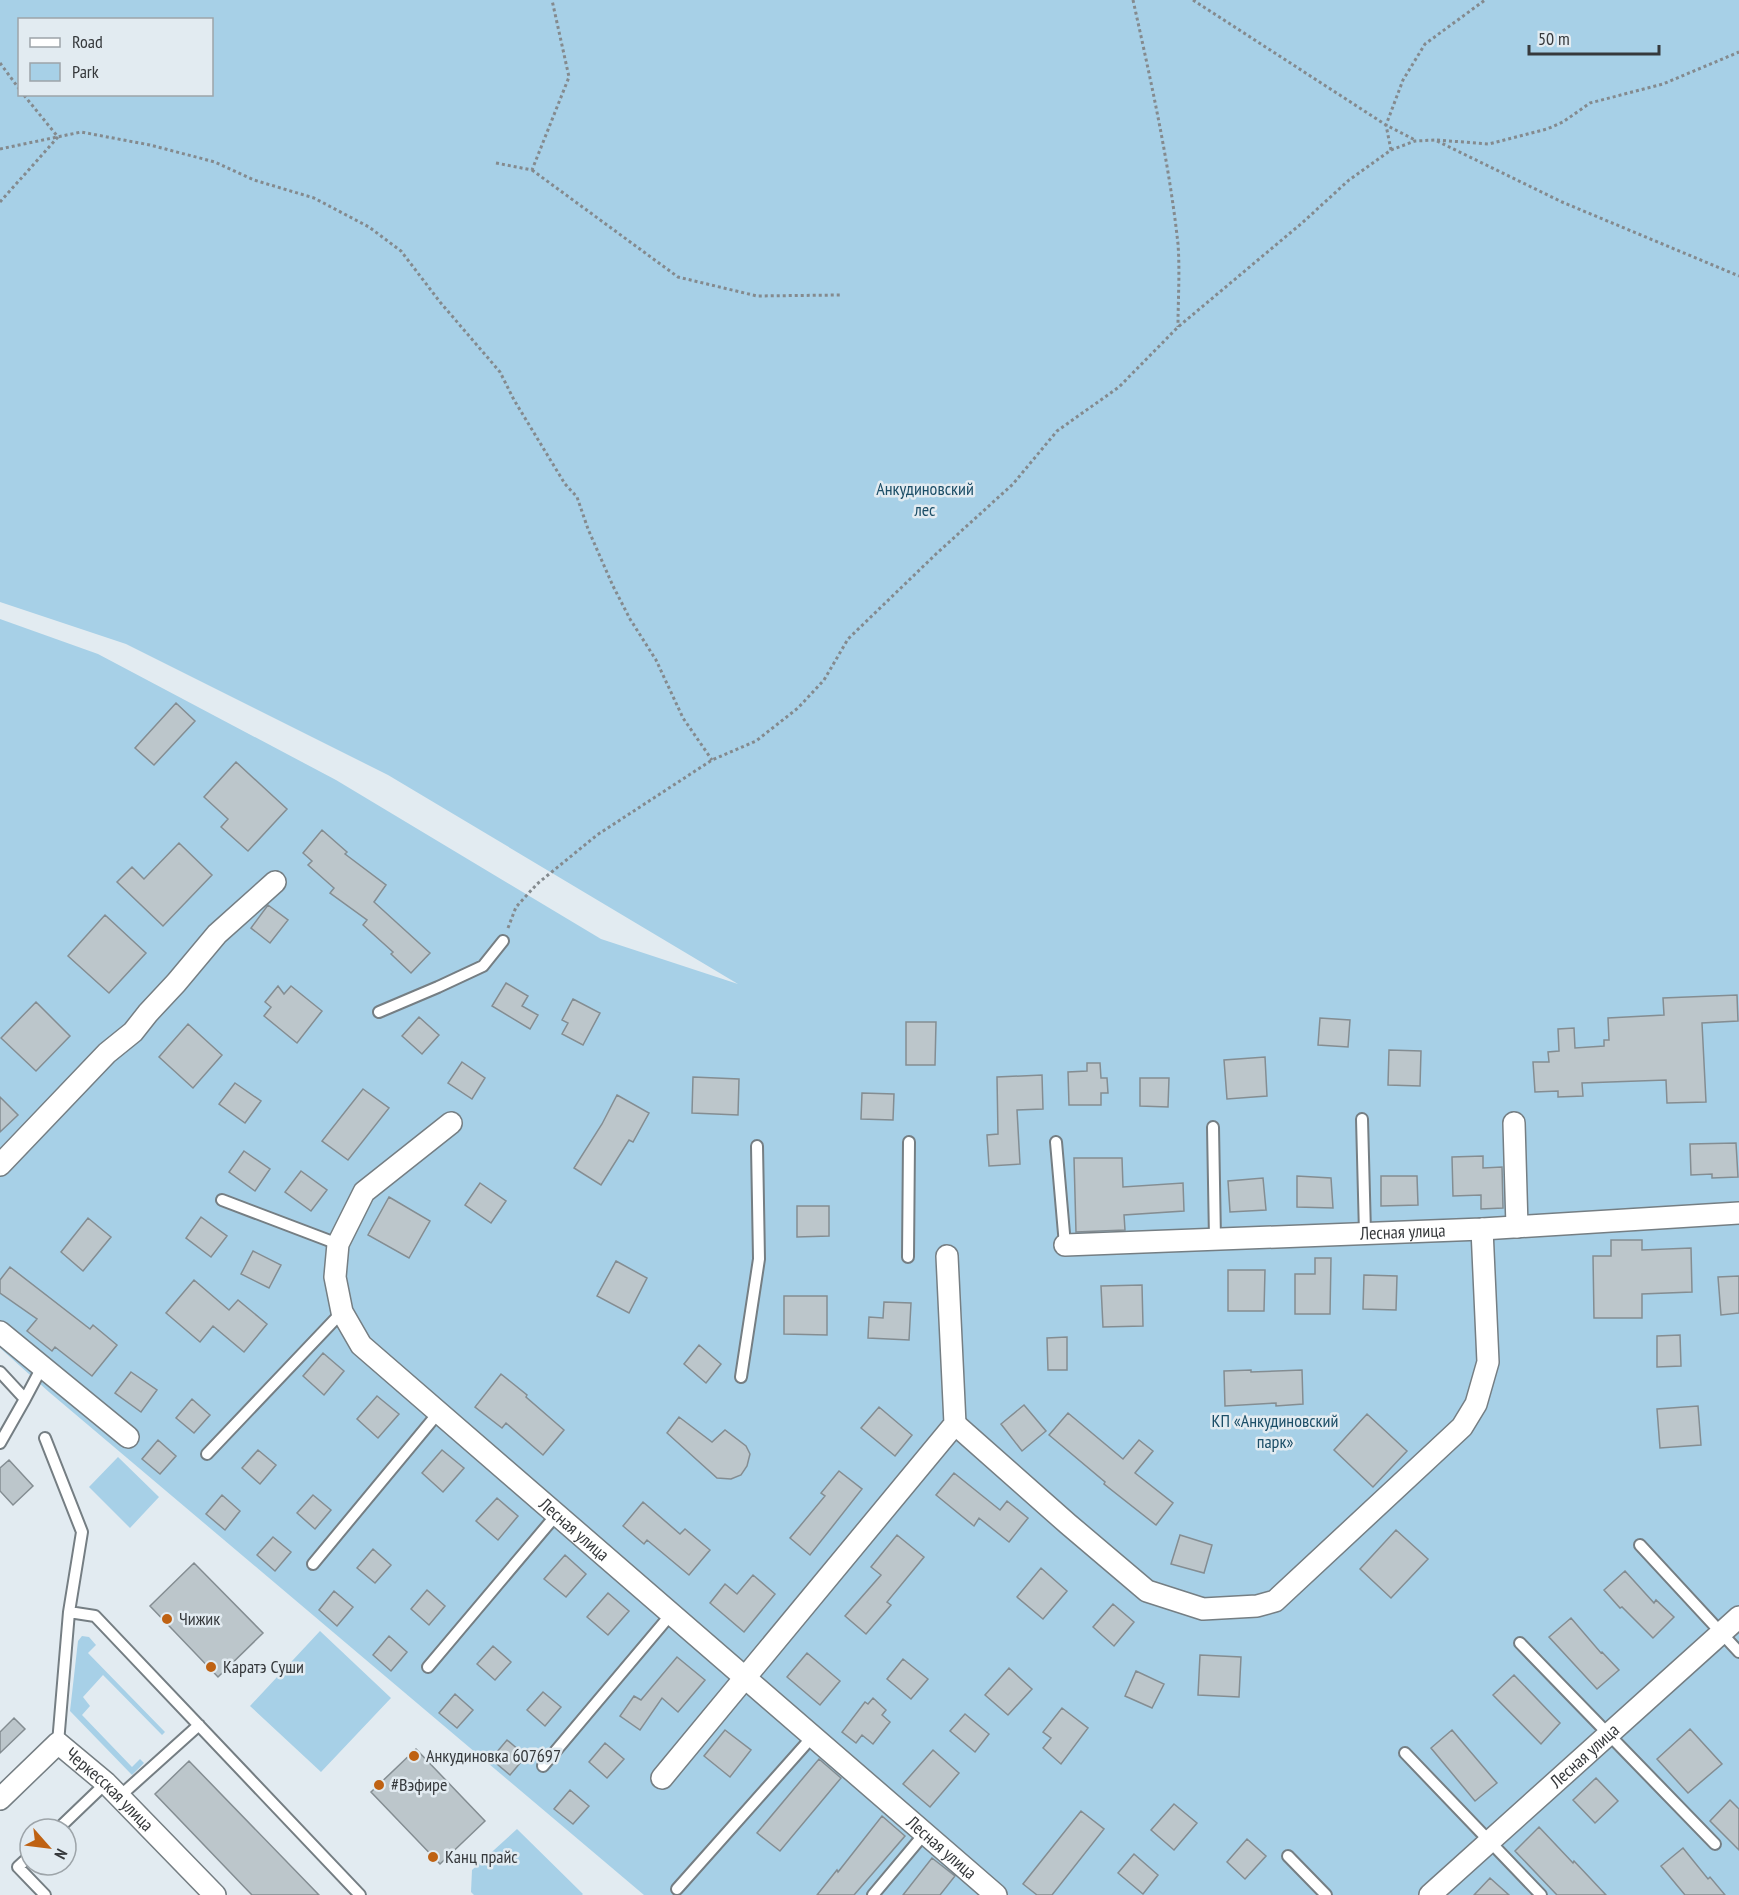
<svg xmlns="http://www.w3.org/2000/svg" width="1739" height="1895" font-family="'PT Sans Narrow',sans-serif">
<rect width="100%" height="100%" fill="#e2ebf1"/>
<path fill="#a7d0e7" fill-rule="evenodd" d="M0 0H1739V1895H644L49 1392 0 1348V619L98 654 336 780 601 939 738 984 388 775 126 644 0 602ZM20 20H212V94H20Z
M118 1457 159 1497 130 1528 89 1487Z
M320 1631 391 1698 321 1772 250 1706Z
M82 1636 89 1637 96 1645 88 1653 165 1732 162 1735 103 1675 83 1697 90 1706 82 1715 132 1767 140 1759 144 1763 132 1775 70 1711 78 1641Z
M517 1829 583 1894 582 1895H474L471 1892 472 1870Z"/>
<path fill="#bcc6cb" stroke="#848d92" stroke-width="1.5" d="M176 703 195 721 154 765 135 748Z
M236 762 287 809 248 851 221 827 228 819 204 797Z
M322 830 347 852 345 854 386 885 374 902 430 953 411 973 391 954 393 952 363 925 367 920 330 893 334 888 308 865 312 861 303 853Z
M179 843 212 875 163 926 117 882 132 867 144 879Z
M268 905 288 920 270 943 251 928Z
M105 915 146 953 109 993 68 956Z
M506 983 528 996 522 1006 538 1015 530 1029 492 1006Z
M278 986 284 994 291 986 322 1011 297 1043 264 1016 271 1007 265 1002Z
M1737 995 1738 1021 1702 1023 1706 1102 1667 1103 1666 1080 1582 1083 1583 1096 1558 1097V1091L1535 1092 1533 1062H1549L1548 1052 1559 1051 1558 1029 1574 1028 1575 1048 1604 1046V1040H1609L1608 1018 1664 1015 1663 998Z
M573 999 600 1013 583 1045 562 1034 568 1023 562 1020Z
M36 1002 70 1036 36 1071 1 1038Z
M419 1017 439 1035 422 1054 402 1036Z
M1320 1018 1350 1020 1348 1047 1318 1045Z
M906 1022H936L935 1065H906Z
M188 1024 222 1055 193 1088 159 1057Z
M1389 1050 1421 1051 1420 1086 1388 1085Z
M1265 1057 1267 1096 1227 1099 1224 1060Z
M462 1062 485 1078 472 1099 448 1083Z
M1087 1063H1100L1101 1078H1107L1108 1093H1101V1105H1069L1068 1072 1087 1071Z
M1042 1075 1043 1109 1017 1110 1020 1164 989 1166 987 1135 998 1134 997 1077Z
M693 1077 739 1079 738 1115 692 1113Z
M1140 1078H1169L1168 1107 1140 1106Z
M235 1083 261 1101 245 1123 219 1104Z
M363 1089 389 1108 348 1160 322 1141Z
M862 1093 894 1094 893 1120 861 1119Z
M617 1095 649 1113 633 1142 629 1140 601 1185 574 1168 602 1124Z
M0 1097 18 1115 0 1132Z
M1736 1143 1738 1177 1712 1178V1174L1691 1175 1690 1144Z
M244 1151 270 1169 255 1191 229 1172Z
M1483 1156V1168L1502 1167 1503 1208 1481 1209V1195L1453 1196 1452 1157Z
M1074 1158H1122L1123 1187 1183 1183 1184 1211 1124 1215 1125 1230 1076 1232Z
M301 1171 327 1190 311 1211 285 1192Z
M1297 1176 1331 1178 1333 1208 1297 1207Z
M1381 1176H1417L1418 1205 1381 1206Z
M1263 1178 1266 1210 1230 1212 1228 1181Z
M480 1183 506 1201 491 1223 465 1205Z
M389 1197 430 1221 409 1258 368 1235Z
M797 1206H829V1236L797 1237Z
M201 1217 227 1236 211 1257 186 1238Z
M88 1218 111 1237 83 1271 61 1252Z
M1611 1240H1642V1250L1691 1248 1692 1292 1642 1294V1318H1594L1593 1256H1611Z
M253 1251 281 1265 269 1288 241 1274Z
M1315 1258H1331L1330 1314H1295V1274H1315Z
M616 1261 647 1278 629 1313 597 1296Z
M10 1267 90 1329 93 1325 117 1345 92 1376 55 1347 52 1351 27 1331 37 1319 0 1293V1280Z
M1228 1270H1265L1264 1311H1228Z
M1364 1275 1397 1276 1396 1310 1363 1309Z
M1739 1276V1313L1721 1315 1718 1277Z
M194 1280 229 1310 238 1300 267 1324 244 1352 213 1326 200 1342 166 1313Z
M1142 1285 1143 1326 1103 1327 1101 1286Z
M784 1296H827V1335L784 1334Z
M884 1302 911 1303 909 1340 868 1338 869 1317 883 1318Z
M1680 1335 1681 1366 1657 1367V1336Z
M1067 1337V1370H1048L1047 1338Z
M699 1345 721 1364 706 1383 684 1364Z
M323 1353 344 1371 324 1395 303 1376Z
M1251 1370V1372L1302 1370 1303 1404 1276 1406V1403L1225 1406 1224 1371Z
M131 1372 157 1390 141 1412 115 1393Z
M501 1374 527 1395 526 1397 564 1430 543 1455 506 1423 502 1428 475 1407Z
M377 1396 399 1414 378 1438 357 1419Z
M192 1399 210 1415 194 1433 176 1418Z
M1024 1405 1046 1431 1022 1451 1001 1424Z
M1698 1406 1701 1445 1660 1448 1657 1409Z
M879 1407 912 1435 895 1456 861 1428Z
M1068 1413 1123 1459 1139 1440 1153 1451 1135 1473 1173 1503 1156 1525 1104 1484 1105 1482 1049 1435Z
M1367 1414 1407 1451 1373 1487 1334 1450Z
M679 1417 712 1442 725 1430 746 1446 750 1454 747 1466 741 1475 731 1479 717 1478 667 1433Z
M158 1440 176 1456 160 1474 142 1459Z
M258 1450 276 1465 260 1484 242 1468Z
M442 1450 464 1468 443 1492 422 1473Z
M9 1460 33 1486 13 1505 0 1491V1468Z
M839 1471 862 1489 810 1555 790 1538 825 1496 821 1493Z
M954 1473 1000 1510 1007 1501 1028 1518 1009 1542 979 1518 974 1526 936 1495Z
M222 1495 240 1511 225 1530 206 1514Z
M313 1495 331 1510 315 1529 297 1513Z
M497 1498 518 1516 498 1540 476 1521Z
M643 1502 680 1534 685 1529 710 1550 689 1575 647 1540 644 1544 623 1526Z
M1396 1530 1428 1559 1391 1598 1360 1569Z
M897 1535 924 1557 887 1602 891 1605 866 1634 845 1616 881 1575 871 1567Z
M1180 1535 1212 1545 1204 1573 1171 1564Z
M273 1537 291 1552 275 1571 257 1555Z
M373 1549 391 1565 375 1583 357 1568Z
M565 1555 586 1574 566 1597 544 1579Z
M194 1563 263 1633 218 1677 150 1606Z
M1041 1568 1067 1591 1043 1619 1017 1597Z
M1625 1571 1654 1603 1656 1600 1674 1617 1653 1638 1622 1607 1620 1608 1604 1590Z
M753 1575 775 1594 744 1632 710 1603 725 1584 737 1594Z
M427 1590 445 1606 429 1625 411 1609Z
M334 1591 353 1607 337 1626 319 1610Z
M608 1593 629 1611 608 1635 587 1617Z
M1113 1604 1134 1622 1114 1646 1093 1627Z
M1571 1618 1601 1653 1602 1652 1619 1670 1597 1689 1549 1637Z
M389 1636 407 1652 391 1671 373 1655Z
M493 1646 511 1662 495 1680 477 1664Z
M807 1653 840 1681 820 1705 787 1677Z
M1200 1655 1241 1657 1239 1697 1198 1695Z
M677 1657 705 1680 678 1712 662 1698 640 1730 620 1716 634 1696 641 1700Z
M903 1659 928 1679 911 1699 887 1679Z
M1009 1668 1032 1689 1008 1715 985 1695Z
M1136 1671 1164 1684 1152 1708 1125 1696Z
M1514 1675 1560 1723 1541 1744 1493 1695Z
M543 1692 561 1707 545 1726 527 1710Z
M455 1694 473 1710 457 1728 439 1713Z
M873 1698 886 1710 882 1715 890 1722 873 1744 862 1735 856 1743 842 1732 865 1702 868 1704Z
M1062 1708 1088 1728 1061 1764 1043 1748 1051 1738 1043 1732Z
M965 1714 989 1734 975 1752 950 1731Z
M14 1718 25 1729 0 1753V1732Z
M1690 1729 1722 1764 1688 1793 1657 1759Z
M725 1730 751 1750 730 1777 704 1756Z
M1452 1730 1497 1783 1475 1801 1431 1748Z
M507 1740 526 1756 510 1775 491 1759Z
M605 1743 624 1759 607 1778 589 1762Z
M416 1749 485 1821 440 1864 371 1792Z
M933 1750 959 1773 930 1807 903 1784Z
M819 1759 841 1778 780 1851 757 1833Z
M189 1761 319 1895H252L155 1794Z
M1596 1778 1618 1801 1595 1823 1573 1800Z
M570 1790 589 1806 573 1824 554 1809Z
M1730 1800 1739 1809V1850L1710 1821Z
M1174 1804 1197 1823 1174 1850 1151 1830Z
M1081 1811 1104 1829 1052 1895H1037L1023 1884Z
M882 1816 905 1836 854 1895H817L837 1870 838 1872Z
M1539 1827 1573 1863 1574 1861 1606 1895H1557L1515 1851Z
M1247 1839 1266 1856 1245 1879 1227 1862Z
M1683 1848 1708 1879 1710 1877 1725 1895H1685L1661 1866Z
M1134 1854 1158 1875 1143 1894 1118 1873Z
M932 1858 955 1876 940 1895H903Z
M1490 1878 1509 1895H1474Z"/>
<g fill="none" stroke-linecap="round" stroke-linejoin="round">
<defs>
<path id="service" d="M379 1012 438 987 483 966 503 941
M1362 1119 1365 1233
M1213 1127 1215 1239
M1056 1142 1065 1245
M222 1200 338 1244
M908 1257 909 1142
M0 1372 25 1399 0 1443
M741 1377 759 1259 757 1146
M25 1399 42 1367
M45 1438 82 1532 69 1612 58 1743
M207 1454 342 1312
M1640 1545 1739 1652
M313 1564 439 1412
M69 1612 95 1616 360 1895
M1520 1643 1715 1844
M428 1667 557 1514
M1405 1753 1541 1895
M543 1766 672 1613
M120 1796 199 1725
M58 1829 106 1783
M30 1856 18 1867 45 1895
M1288 1856 1326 1895
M677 1889 813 1736
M873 1895 925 1833"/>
<g id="minor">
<path id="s1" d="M451 1123 364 1192 338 1244 335 1277 342 1312 361 1345 996 1895"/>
<path d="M1514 1123 1517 1227"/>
<path d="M0 1165 107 1053 133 1032 148 1013 176 983 217 934 275 882"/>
<path id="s2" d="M1065 1245 1482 1229 1739 1213"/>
<path d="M0 1332 128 1437"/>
<path d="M955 1424 1068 1524 1147 1591 1203 1609 1257 1606 1275 1601 1462 1427 1476 1404 1488 1362 1482 1229"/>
<path d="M662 1778 955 1424 947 1256"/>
<path id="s3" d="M0 1799 58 1743 106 1783 215 1895"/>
<path id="s4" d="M1430 1895 1739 1617"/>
</g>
</defs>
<use href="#service" stroke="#757e83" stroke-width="14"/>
<use href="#minor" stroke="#757e83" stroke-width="24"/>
<path stroke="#848a8e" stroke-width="3" stroke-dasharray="3 3" stroke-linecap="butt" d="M1133 0C1151 81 1169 162 1178 244 1180 272 1178 300 1178 327
M1193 0 1386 125 1415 140
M0 63 20 90
M1437 140 1489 144 1547 129 1563 122 1590 103 1663 84 1739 52
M0 149 81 132 150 145 215 162 254 180 314 198 369 227 401 251 440 302 500 372 514 400 565 484 577 497 588 529 613 586 630 619 656 660 683 718 712 760
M1391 150 1386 125 1403 80 1425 44 1485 0
M496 163 532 170 569 77 552 0
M532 170 678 277 757 296 841 295
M0 202 58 137 23 94
M508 928 516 907 537 884 597 835 712 760 756 741 798 708 824 680 848 639 936 554 1013 484 1057 431 1119 387 1178 327 1302 223 1349 180 1391 150 1415 141 1435 140 1562 202 1739 276"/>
<use href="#service" stroke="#fff" stroke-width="10"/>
<use href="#minor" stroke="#fff" stroke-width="21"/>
</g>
<g fill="#bf6213" stroke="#e2ebf1" stroke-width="2">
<circle cx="167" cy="1619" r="6"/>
<circle cx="211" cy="1667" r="6"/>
<circle cx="414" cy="1756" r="6"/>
<circle cx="379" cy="1785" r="6"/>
<circle cx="433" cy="1857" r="6"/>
</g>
<g text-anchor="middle" stroke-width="5" stroke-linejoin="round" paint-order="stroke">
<g font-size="18" fill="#1c4e67" stroke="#e2ebf1">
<text x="925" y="495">Анкудиновский<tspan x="925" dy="21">лес</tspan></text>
<text x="1275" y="1427">КП «Анкудиновский<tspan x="1275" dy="21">парк»</tspan></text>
</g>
<g font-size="18" fill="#36393c" stroke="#e2ebf1">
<text dy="6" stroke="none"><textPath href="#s2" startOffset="338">Лесная улица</textPath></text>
<text dy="6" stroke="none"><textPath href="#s1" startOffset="558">Лесная улица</textPath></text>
<text dy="6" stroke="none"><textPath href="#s4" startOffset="208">Лесная улица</textPath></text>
<text dy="6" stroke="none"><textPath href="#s3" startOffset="150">Черкесская улица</textPath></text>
<text dy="6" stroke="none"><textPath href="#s1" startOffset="1044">Лесная улица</textPath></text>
</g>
<g font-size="18" fill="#36393c" stroke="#e2ebf1" text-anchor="start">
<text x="179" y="1625">Чижик</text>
<text x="223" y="1673">Каратэ Суши</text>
<text x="426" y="1762">Анкудиновка 607697</text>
<text x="391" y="1791">#Вэфире</text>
<text x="445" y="1863">Канц прайс</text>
</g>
</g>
<rect x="18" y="18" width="195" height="78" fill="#e2ebf1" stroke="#9da4a9" stroke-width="1.5"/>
<rect x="30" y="38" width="30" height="9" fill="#ffffff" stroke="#9da4a9" stroke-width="1.5"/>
<text x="72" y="48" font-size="18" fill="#36393c">Road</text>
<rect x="30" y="63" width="30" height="18" fill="#a7d0e7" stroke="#9da4a9" stroke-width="1.5"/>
<text x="72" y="78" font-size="18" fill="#36393c">Park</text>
<g transform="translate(48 1847) rotate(118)"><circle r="28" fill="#e2ebf1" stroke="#9da4a9" stroke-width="1.5"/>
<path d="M0-4.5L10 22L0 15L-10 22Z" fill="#bf6213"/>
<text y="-9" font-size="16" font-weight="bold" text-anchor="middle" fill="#36393c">N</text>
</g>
<path d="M1529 45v9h130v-9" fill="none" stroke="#36393c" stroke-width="3"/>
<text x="1538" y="45" font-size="18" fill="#36393c" stroke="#e2ebf1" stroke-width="4.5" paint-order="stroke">50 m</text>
</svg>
